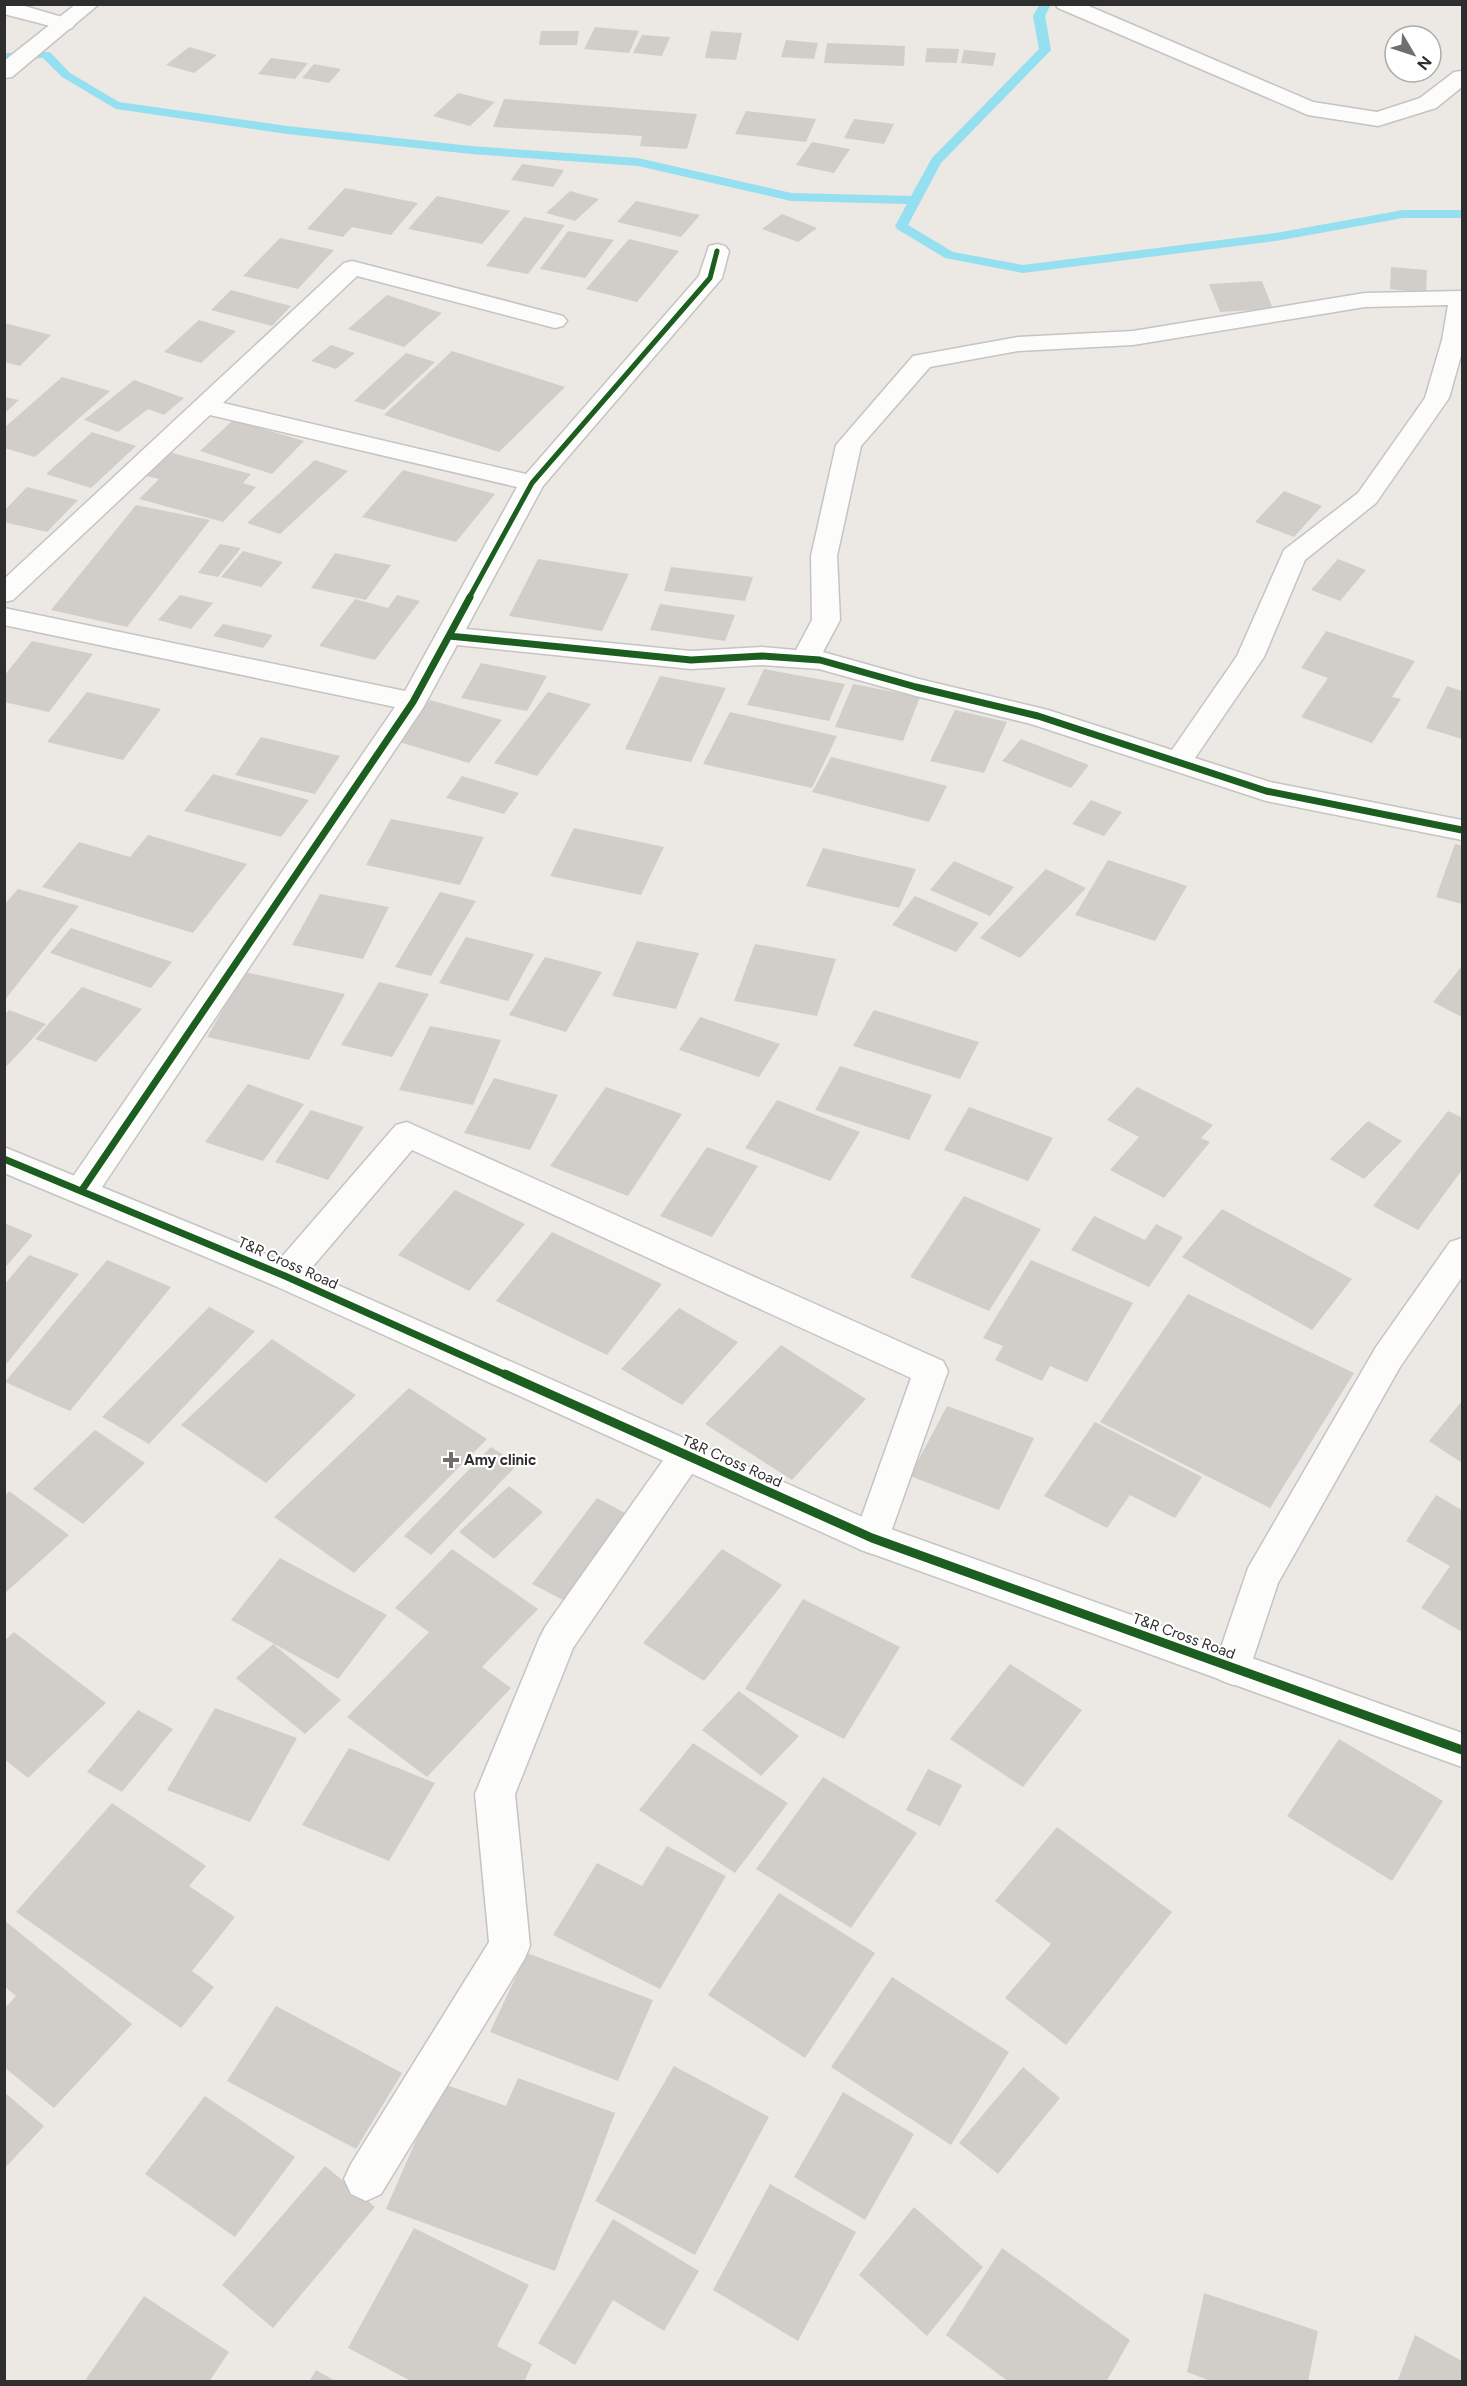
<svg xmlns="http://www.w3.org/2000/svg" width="1467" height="2386" font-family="Figtree,sans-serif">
<rect width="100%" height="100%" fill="#ece8e4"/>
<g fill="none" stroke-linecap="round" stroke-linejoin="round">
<path fill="#94dff0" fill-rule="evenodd" d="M1040 4H1051L1045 16 1051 50 941 163 908 225 953 252 1023 265 1276 233 1403 210H1462V218H1403L1276 241 1023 273 945 258 897 229 895 226 907 204 791 201 638 166 471 154 287 134 116 109 62 77 43 58 4 60V53L50 52 70 73 119 102 287 126 471 146 638 158 791 193 911 196 932 158 1039 49 1033 16Z"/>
</g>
<path fill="#d1ceca" d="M595 27 639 31 629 53 584 49Z
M541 31H579L577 45H539Z
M711 31 742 33 736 60 705 58Z
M642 35 670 37 662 56 633 53Z
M786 40 818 43 814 59 781 57Z
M827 43 905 46 904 66 824 63Z
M189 47 217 55 194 73 166 65Z
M927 48 959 49 957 63 925 62Z
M964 50 996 53 993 66 961 63Z
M271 58 308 63 295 79 258 74Z
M314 64 341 69 329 83 302 78Z
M458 93 495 102 470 126 433 116Z
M504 99 609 107 697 114 687 149 640 146 642 136 493 127Z
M746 111 816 119 806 142 735 134Z
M854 119 894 124 884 144 844 138Z
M812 142 850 149 834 173 796 165Z
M522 164 564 170 553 187 511 180Z
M345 188 418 203 391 235 352 227 343 237 307 229Z
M570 191 599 199 575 221 546 213Z
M437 196 510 211 482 244 408 229Z
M636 201 700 215 681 237 617 222Z
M782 214 817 228 798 242 762 229Z
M524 217 565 225 528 274 486 266Z
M568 231 614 240 585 278 540 269Z
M280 238 334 250 298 289 243 276Z
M629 239 679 251 637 302 586 289Z
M1391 267 1427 270 1426 293 1390 289Z
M1262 281 1273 309 1220 312 1209 284Z
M231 290 291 306 272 326 211 310Z
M387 295 442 313 404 347 348 329Z
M199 320 236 331 201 363 164 352Z
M4 323 51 335 20 366 4 362Z
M331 345 355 353 336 369 311 361Z
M452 351 565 387 499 452 384 415Z
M406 353 435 362 384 410 354 401Z
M62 377 110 391 35 457 4 448V428Z
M134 380 184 398 164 415 148 409 118 432 84 420Z
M4 397 19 400 4 414Z
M233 420 304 441 272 474 200 451Z
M92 432 136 446 91 488 46 474Z
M165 451 251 474 243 483 256 487 223 522 139 499 159 479 142 475Z
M315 460 348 471 280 534 247 523Z
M403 470 495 494 456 542 362 517Z
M27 487 78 500 47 532 4 522V511Z
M1284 491 1322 506 1294 537 1255 522Z
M136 505 210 520 127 627 51 610Z
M220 544 241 548 218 577 198 573Z
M243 551 283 562 261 587 221 577Z
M335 553 391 565 366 600 311 588Z
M538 559 629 574 602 631 509 616Z
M1338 559 1366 570 1340 601 1311 590Z
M671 567 753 577 745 601 664 591Z
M180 595 213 603 191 629 158 620Z
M397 595 420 601 375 660 319 646 355 599 388 608Z
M660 604 735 615 725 641 650 630Z
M223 624 273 635 263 648 213 636Z
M1326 631 1415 661 1392 697 1401 699 1372 743 1301 717 1328 678 1301 668Z
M32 641 93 654 49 712 4 702V676Z
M481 663 547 676 527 711 461 698Z
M764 669 845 684 829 721 747 705Z
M660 676 726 688 691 762 625 749Z
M853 684 920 697 903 741 835 727Z
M1447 686 1462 691V739L1426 728Z
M87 692 161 709 123 760 47 742Z
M548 692 591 704 537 776 494 763Z
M430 700 502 720 469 763 396 741Z
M955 710 1007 722 984 773 930 761Z
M730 712 837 736 812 788 703 764Z
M261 737 340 756 315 794 235 775Z
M1021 739 1089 765 1071 788 1002 761Z
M831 757 947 786 929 822 812 792Z
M213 774 309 800 281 837 184 811Z
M462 776 519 793 504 814 446 798Z
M1091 800 1122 812 1104 836 1072 824Z
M391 819 484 837 460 885 366 865Z
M574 828 664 847 641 895 550 876Z
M148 835 247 864 193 933 42 887 79 842 130 857Z
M1455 844 1462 846V904L1436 897Z
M823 848 916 869 899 908 806 886Z
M1108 860 1187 886 1155 941 1075 915Z
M954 861 1014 887 990 916 930 890Z
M1046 869 1086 888 1020 958 980 938Z
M18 889 79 906 4 1001V905Z
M440 892 476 901 431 976 395 967Z
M320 894 389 907 363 959 292 945Z
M915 896 979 923 956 952 892 925Z
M71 928 172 962 151 988 50 953Z
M466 937 534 954 508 1001 439 983Z
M637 941 699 953 676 1009 612 996Z
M755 944 836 959 817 1016 734 1001Z
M545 957 602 972 566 1032 509 1015Z
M1462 966V1017L1433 1002Z
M245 972 345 994 309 1060 207 1037Z
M379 982 429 994 392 1057 341 1045Z
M82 987 142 1009 96 1062 35 1039Z
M9 1010 46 1024 4 1069V1015Z
M874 1010 979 1042 960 1079 853 1046Z
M700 1017 780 1044 759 1077 679 1050Z
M430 1026 501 1040 473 1105 399 1090Z
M840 1066 932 1095 909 1140 815 1110Z
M494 1078 558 1095 530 1150 464 1133Z
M248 1084 304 1104 263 1161 205 1142Z
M606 1087 682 1114 628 1196 550 1166Z
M1137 1087 1213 1125 1201 1138 1210 1142 1164 1198 1110 1170 1139 1137 1107 1120Z
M777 1100 860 1132 830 1181 745 1148Z
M969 1107 1053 1138 1028 1181 944 1150Z
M311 1110 364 1127 328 1180 275 1162Z
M1448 1111 1461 1117 1462 1115V1170L1418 1230 1373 1206Z
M1368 1121 1402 1141 1364 1179 1330 1159Z
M707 1147 758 1166 712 1237 660 1216Z
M455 1190 525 1224 469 1291 398 1255Z
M964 1196 1041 1229 989 1311 910 1277Z
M1222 1209 1352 1279 1312 1330 1182 1257Z
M1094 1216 1145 1240 1156 1224 1183 1237 1149 1287 1071 1250Z
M4 1223 33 1235 4 1269Z
M552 1232 662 1284 607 1355 496 1301Z
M29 1255 79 1274 4 1367V1285Z
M107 1260 171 1287 70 1411 5 1382Z
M1031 1260 1133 1303 1087 1382 1050 1366 1042 1381 995 1360 1003 1346 983 1338Z
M1188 1294 1354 1373 1270 1508 1100 1422Z
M209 1307 255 1331 149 1444 102 1417Z
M679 1308 738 1342 682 1405 621 1369Z
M272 1339 356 1395 266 1483 181 1425Z
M781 1345 866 1399 792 1480 705 1424Z
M409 1388 487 1439 354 1573 274 1517Z
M1462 1401V1463L1429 1441Z
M947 1406 1034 1438 999 1510 910 1476Z
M1095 1422 1202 1477 1175 1518 1130 1495 1107 1528 1044 1496Z
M95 1430 145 1463 83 1524 33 1489Z
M491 1447 518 1464 431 1555 404 1536Z
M509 1486 543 1512 494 1559 459 1532Z
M9 1491 69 1535 4 1594V1496Z
M1436 1495 1462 1510V1632L1421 1608 1450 1566 1406 1541Z
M597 1498 629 1515 565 1601 532 1584Z
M452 1549 538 1609 482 1667 511 1688 427 1777 347 1717 429 1632 395 1608Z
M722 1549 782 1585 704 1681 643 1643Z
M280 1558 387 1615 338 1679 231 1620Z
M803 1599 900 1647 844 1739 745 1689Z
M14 1632 106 1703 28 1778 4 1759V1641Z
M273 1644 341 1700 305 1734 236 1678Z
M1010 1664 1082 1710 1023 1787 950 1739Z
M739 1691 799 1736 761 1776 702 1730Z
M215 1708 297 1738 250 1822 167 1790Z
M138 1710 173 1729 122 1792 87 1772Z
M1339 1739 1443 1801 1392 1881 1287 1816Z
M693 1743 788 1803 735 1873 639 1810Z
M349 1748 435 1783 389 1861 302 1825Z
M928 1769 962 1785 940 1826 906 1810Z
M823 1777 917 1833 851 1928 756 1869Z
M112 1803 206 1866 189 1886 235 1917 192 1971 214 1987 181 2028 16 1912Z
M1057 1827 1172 1912 1066 2045 1005 1998 1051 1944 995 1901Z
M667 1846 726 1876 660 1989 553 1935 597 1863 642 1886Z
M779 1893 875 1953 805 2058 708 1995Z
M4 1920 132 2024 54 2108 4 2067V2009L16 1996 4 1986Z
M527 1953 653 2000 618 2081 490 2032Z
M892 1977 1009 2052 951 2145 831 2067Z
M276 2006 402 2073 356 2149 227 2081Z
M674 2066 769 2117 695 2255 595 2201Z
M1023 2067 1060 2098 998 2174 959 2143Z
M518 2078 615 2113 555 2271 386 2209 441 2083 506 2106Z
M4 2092 44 2126 4 2169Z
M843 2092 914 2134 865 2220 794 2177Z
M205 2096 295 2157 235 2237 145 2174Z
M325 2166 375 2207 273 2328 222 2285Z
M770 2184 856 2232 798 2341 713 2290Z
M914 2207 983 2267 927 2336 859 2275Z
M613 2219 699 2271 664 2331 613 2300 575 2365 538 2343Z
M414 2228 529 2285 497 2346 532 2364 524 2382H413L348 2348Z
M1002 2248 1130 2340 1106 2382H1009L946 2335Z
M1204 2293 1318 2331 1308 2382H1213L1187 2372Z
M144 2296 229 2352 209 2382H90L86 2379Z
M1415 2335 1462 2361V2382H1397Z
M316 2370 337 2382H309Z"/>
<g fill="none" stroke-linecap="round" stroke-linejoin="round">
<defs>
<path id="street" d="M4 4H18L72 20 75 24 72 28 65 30 58 28 4 14Z
M717 244 725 246 729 251 722 278 543 486 466 629 691 651 762 647 796 650 812 620 811 556 836 445 913 356 1018 337 1133 331 1365 293 1462 291V352L1449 398 1376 503 1305 560 1264 657 1195 758 1270 782 1462 820V840L1266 801 1031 724 916 696 819 669 762 665 691 669 457 645 423 708 94 1199 82 1203 70 1199 66 1190 70 1181 395 707 4 625V608L405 691 517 487 210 415 13 600 4 602V579L344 263 352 261 360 263 563 316 567 321 563 326 555 328 357 276 223 403 526 474 699 276 709 246ZM1448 305 1442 340 1425 398 1358 493 1284 550 1237 656 1172 750 1048 710 919 679 823 652 840 620 837 556 861 446 930 367 1018 351 1133 345 1365 307Z
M407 1122 943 1361 948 1371 885 1549 872 1554 859 1549 854 1538 911 1378 412 1150 297 1285 285 1289 273 1285 268 1276 273 1267 396 1125Z
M1462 1238V1277L1400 1367 1278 1583 1246 1680 1233 1685 1220 1680 1214 1668 1248 1568 1376 1347 1450 1242Z
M687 1440 700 1445 705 1455 573 1648 515 1794 530 1946 524 1960 381 2194 366 2201 351 2194 344 2179 351 2164 489 1942 475 1794 539 1639 545 1627 674 1445Z"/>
<path id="secondary" d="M76 4H99L12 77 4 78V61Z
M1055 4H1084L1313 102 1377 112 1420 98 1454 72 1462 71V87L1436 108 1378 126 1308 115 1058 8Z
M4 1147 297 1267 885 1527 1462 1733V1767L859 1549 273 1285 4 1173Z"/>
</defs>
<use href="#street" stroke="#c5c4c5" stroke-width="3"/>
<use href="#secondary" stroke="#c5c4c5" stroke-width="3"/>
<use href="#street" fill="#fcfcfb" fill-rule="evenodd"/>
<use href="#secondary" fill="#fcfcfb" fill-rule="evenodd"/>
<defs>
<path id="cycleway-far2" d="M469 598 532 483 710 278 717 251"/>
<path id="cycleway-far1" d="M449 636 691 660 762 656 820 660 916 687 1038 716 1266 791 1462 830
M4 1159 285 1276 508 1376
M82 1190 413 702 470 597"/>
<path id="cycleway" d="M505 1374 872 1538 1462 1750"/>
</defs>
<use href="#cycleway-far2" stroke="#fff" stroke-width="8"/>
<use href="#cycleway-far1" stroke="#fff" stroke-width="10"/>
<use href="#cycleway" stroke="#fff" stroke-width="13"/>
<use href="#cycleway-far2" stroke="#1b5e20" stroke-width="5"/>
<use href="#cycleway-far1" stroke="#1b5e20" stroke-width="7"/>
<use href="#cycleway" stroke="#1b5e20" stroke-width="9"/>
</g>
<path fill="#706f6e" stroke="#fff" stroke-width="2" d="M448 1451h6v6h6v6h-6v6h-6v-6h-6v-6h6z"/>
<g text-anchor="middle" stroke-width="4.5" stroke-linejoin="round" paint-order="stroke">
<g font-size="15" fill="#2e2e2e" stroke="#fff">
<text transform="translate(288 1263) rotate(24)" y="5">T&amp;R Cross Road</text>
<text transform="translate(732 1461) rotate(24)" y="5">T&amp;R Cross Road</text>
<text transform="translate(1184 1636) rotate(20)" y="5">T&amp;R Cross Road</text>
</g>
<g font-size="15" font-weight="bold" fill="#2e2e2e" stroke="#fff" text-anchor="start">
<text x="464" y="1465">Amy clinic</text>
</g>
</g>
<rect width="1467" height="2386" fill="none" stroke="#2e2e2e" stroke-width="12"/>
<g transform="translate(1413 54) rotate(129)"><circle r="28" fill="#ffffff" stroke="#ababab" stroke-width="1.5"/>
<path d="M0-4.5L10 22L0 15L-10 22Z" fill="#706f6e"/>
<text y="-9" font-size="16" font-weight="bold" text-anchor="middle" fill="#2e2e2e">N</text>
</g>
</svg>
